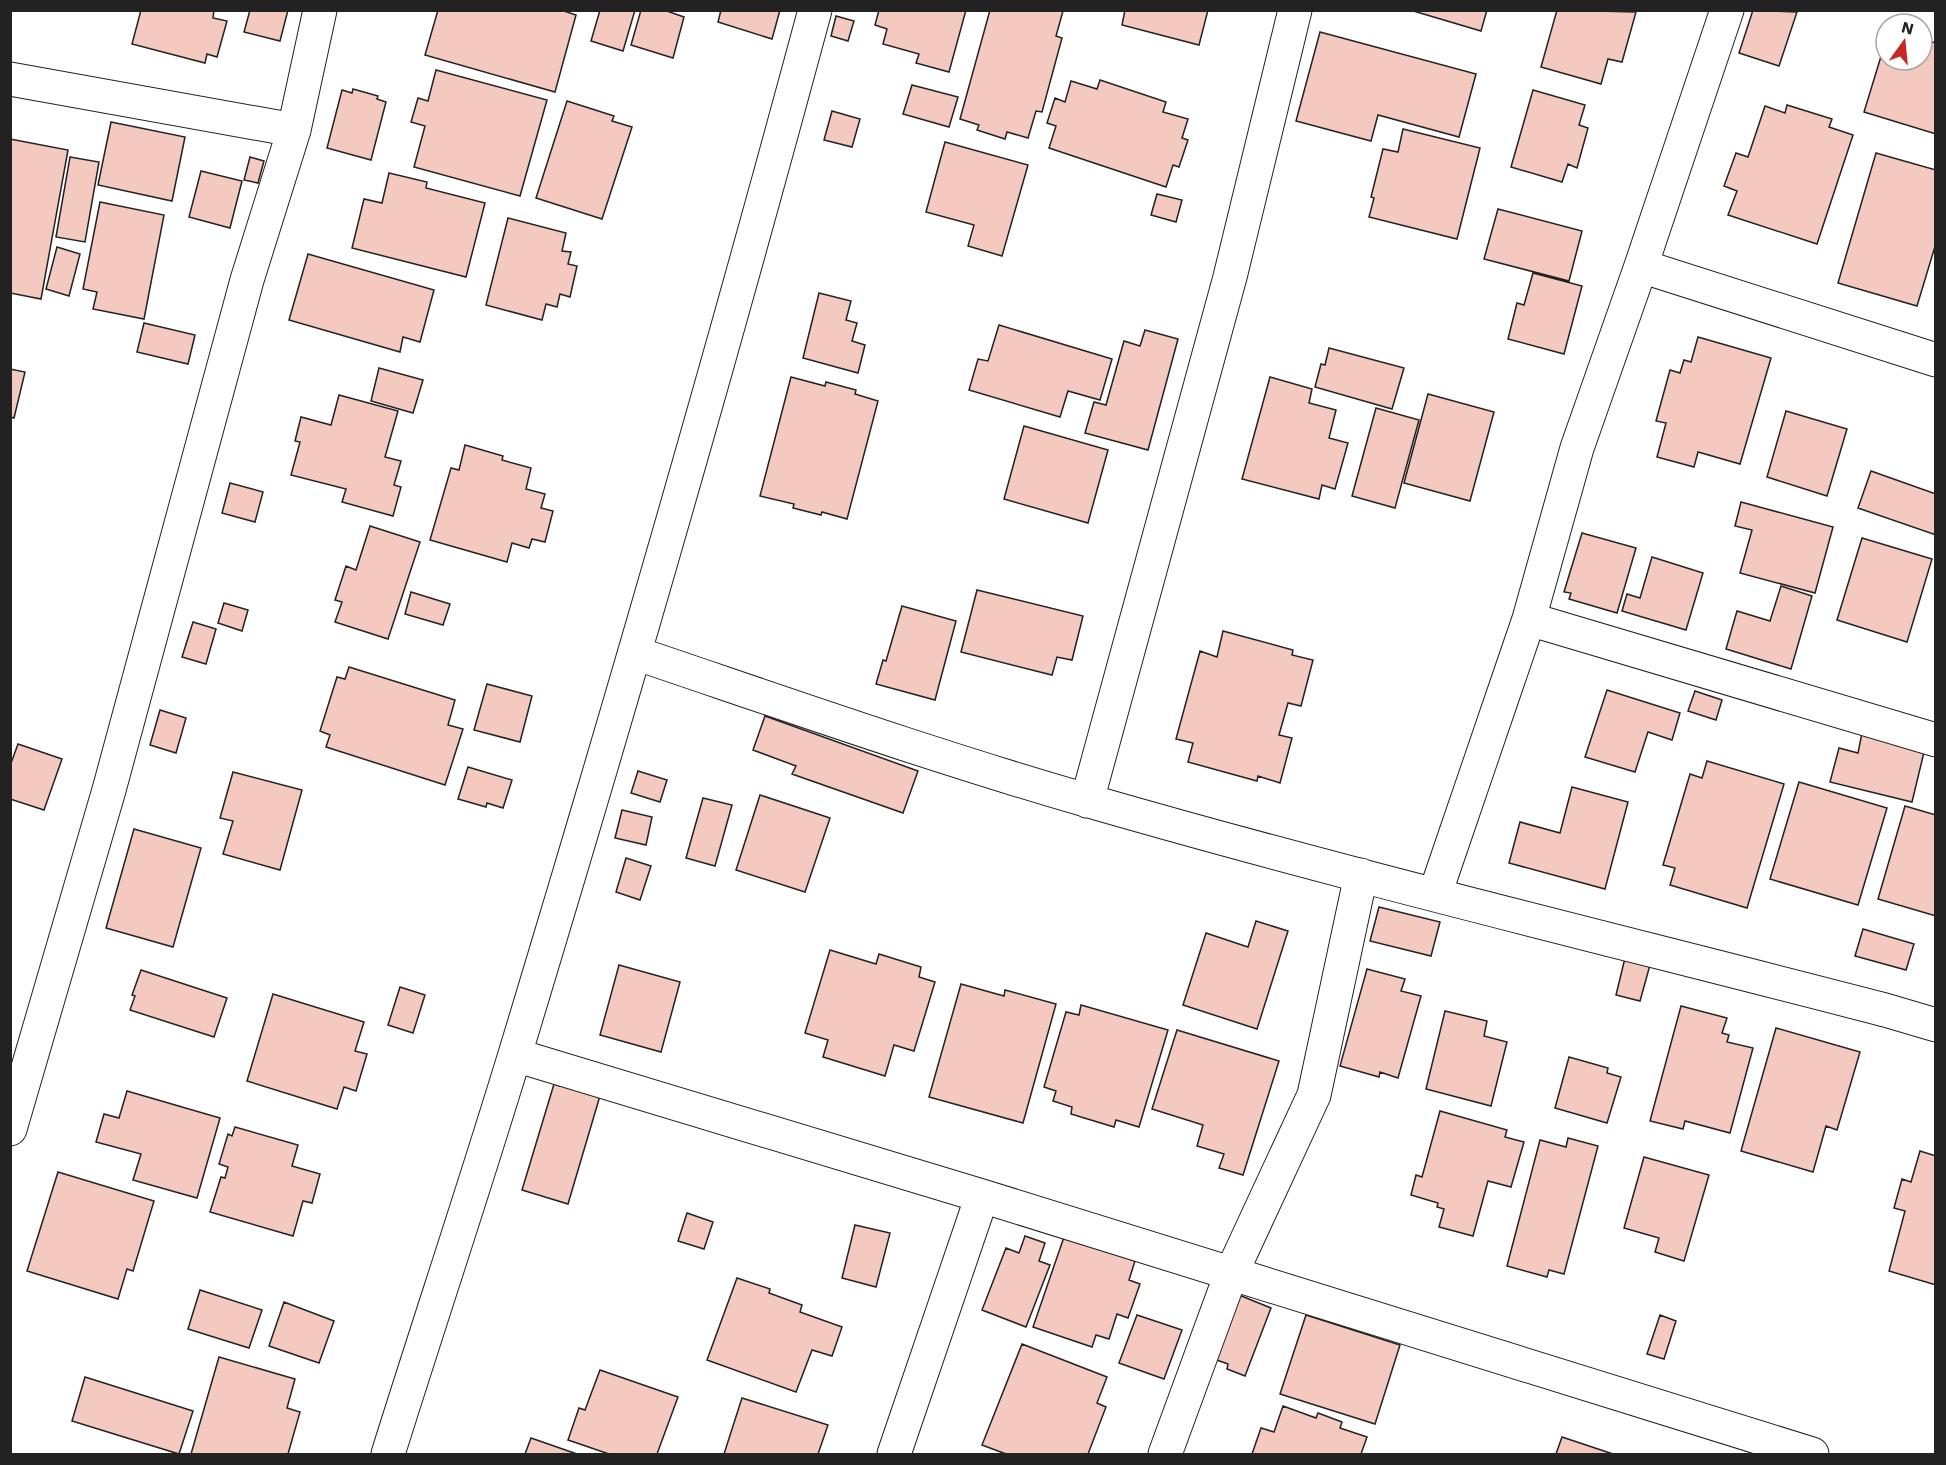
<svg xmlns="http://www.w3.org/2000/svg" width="1946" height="1465" font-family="'Work Sans',sans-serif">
<rect width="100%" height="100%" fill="#fff"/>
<path fill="#f3c9c0" stroke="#222" stroke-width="1.5" d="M141 10H214L213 18 227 21 217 57 207 54 205 63 132 44Z
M250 10H288L280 41 244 32Z
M438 10H561L576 15 555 92 425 55Z
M600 10H635L623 51 591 41Z
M641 10H664L684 17 673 58 631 45Z
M721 10H780L772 39 718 22Z
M879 10H966L949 72 916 63 919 54 883 44 887 29 875 25Z
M990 10 1063 11 1056 36 1062 38 1042 112 1036 111 1028 138 1007 132 1005 139 977 130 979 125 960 119Z
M1125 10H1208L1199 45 1122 25Z
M1410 10H1487L1481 31Z
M1557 10 1636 12 1622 62 1608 59 1601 84 1541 67Z
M1753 10 1797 12 1779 66 1739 53Z
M836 16 854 21 848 41 831 36Z
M1320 32 1476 74 1459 137 1378 115 1371 141 1296 121Z
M1922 39 1936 43V134L1864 112 1886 40V60H1922Z
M436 70 547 100 520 196 414 167 425 126 411 122 418 98 428 101Z
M1100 80 1166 102 1163 112 1188 119 1182 138 1188 140 1179 167 1173 165 1166 187 1049 148 1056 126 1047 123 1055 98 1065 102 1071 81 1097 89Z
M912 85 958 97 949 127 903 114Z
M353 89 378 96 377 99 386 102 371 160 327 148 342 90 352 93Z
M1533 90 1585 105 1579 125 1588 128 1577 168 1568 164 1562 182 1511 167Z
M567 101 614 116 612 121 632 127 602 219 536 198Z
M1787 105 1832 119 1829 127 1853 135 1817 244 1728 215 1737 191 1724 186 1736 153 1748 157 1765 106 1785 113Z
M832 111 860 119 852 147 824 140Z
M111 122 185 137 172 201 98 185Z
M1403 129 1480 148 1457 239 1369 217 1374 198 1371 197 1383 149 1398 152Z
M10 139 68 150 41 299 10 293Z
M945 142 1028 165 1002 256 968 246 974 225 926 212Z
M1876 153 1936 170V243L1917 306 1838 283Z
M70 157 99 162 85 242 56 237Z
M250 157 264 161 258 183 244 180Z
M201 171 242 181 230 228 189 217Z
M389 173 427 182 426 188 485 203 466 277 352 248 364 199 382 203Z
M1157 194 1182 200 1176 222 1151 215Z
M100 202 164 215 144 319 93 309 97 292 83 289Z
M1498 209 1582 231 1569 281 1484 259Z
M508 218 566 233 562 251 571 252 568 264 577 266 570 297 560 294 557 307 546 304 542 320 486 305Z
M57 247 80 254 69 296 46 289Z
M308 254 434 290 420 342 403 337 400 352 289 320Z
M1533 273 1582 286 1564 354 1508 339 1517 303 1524 305Z
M819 293 851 301 846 320 857 323 852 341 865 345 858 373 803 358Z
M144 323 195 335 188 364 137 352Z
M999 325 1112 359 1100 400 1068 391 1060 417 969 390 978 359 988 361Z
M1145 330 1178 339 1148 450 1085 433 1094 402 1106 405 1124 341 1140 346Z
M1698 337 1771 358 1740 464 1698 452 1694 467 1657 457 1666 423 1656 421 1670 370 1680 373 1684 360 1691 362Z
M1329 348 1404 368 1392 409 1315 387 1321 364 1325 365Z
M379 368 423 380 413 413 371 401Z
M10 369 25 372 14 418 10 417Z
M791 377 825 386 826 382 856 390 855 394 878 401 847 519 822 512 821 515 793 508 794 504 760 496Z
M1270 377 1312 389 1309 403 1336 410 1329 438 1348 443 1335 489 1322 485 1319 499 1242 479Z
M1428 394 1494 412 1470 501 1404 483Z
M339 395 398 411 385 457 401 461 394 485 401 487 393 516 342 502 346 489 291 475 300 442 295 441 301 417 331 425Z
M1376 408 1419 420 1395 508 1352 496Z
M1786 411 1847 429 1827 496 1767 477Z
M1024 426 1108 450 1088 523 1004 499Z
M465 445 503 456 502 460 531 468 526 489 545 494 541 508 553 511 545 542 532 539 529 548 512 543 507 562 430 540 451 468 459 470Z
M1871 471 1936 494V535L1858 508Z
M230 483 263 492 255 522 222 513Z
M1741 502 1833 527 1815 593 1740 573 1752 530 1735 526Z
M370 526 420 542 388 639 335 622 342 602 335 600 346 566 356 570Z
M1582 533 1636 548 1617 613 1569 599 1571 593 1564 592Z
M1862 538 1932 559 1907 642 1837 620Z
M1652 557 1703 573 1686 630 1622 611 1627 594 1640 598Z
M1781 586 1812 596 1791 669 1726 649 1737 611 1770 621Z
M977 590 1083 616 1072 660 1057 657 1052 675 961 652Z
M411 592 450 604 443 625 405 614Z
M224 603 248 610 242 631 218 623Z
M902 606 956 621 935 700 876 684 883 660 886 661Z
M193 622 216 629 206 664 182 657Z
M1223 631 1293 650 1292 655 1313 660 1301 706 1288 703 1279 735 1292 738 1280 783 1258 776 1257 781 1188 762 1193 743 1176 739 1200 651 1217 657Z
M349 667 455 700 448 725 463 729 445 785 326 747 330 735 320 731 337 677 345 679Z
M487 684 532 696 520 742 474 730Z
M1607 690 1680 713 1672 740 1648 732 1635 772 1585 757Z
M1695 691 1722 700 1716 720 1688 711Z
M160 710 186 718 176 753 150 745Z
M765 716 918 771 903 813 792 774 796 766 753 750Z
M1862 733 1925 748 1912 802 1830 782 1839 748 1858 753Z
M18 744 62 759 44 810 10 799V766Z
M1707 761 1784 784 1747 908 1670 885 1675 868 1663 865 1690 774 1702 778Z
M468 767 512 780 503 808 487 803 486 807 458 799Z
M638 771 667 780 660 802 631 793Z
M233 772 302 790 280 870 223 854 233 821 220 818Z
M1799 782 1887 808 1858 905 1770 879Z
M1572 787 1628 802 1605 889 1509 863 1520 822 1560 833Z
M760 795 830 818 805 892 736 870Z
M703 798 732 805 715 866 686 858Z
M1905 806 1936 815V916L1878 899Z
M622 810 652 817 646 845 615 838Z
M134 829 201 848 173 947 106 928Z
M626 858 651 866 640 900 616 892Z
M1379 907 1440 922 1431 956 1370 941Z
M1256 921 1288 931 1257 1029 1183 1005 1206 933 1248 947Z
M1863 929 1914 944 1906 970 1855 956Z
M830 950 876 964 879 954 921 967 919 977 935 982 914 1051 894 1045 885 1076 823 1057 828 1040 805 1033Z
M1625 958 1650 965 1640 1001 1616 995Z
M619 965 680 982 661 1052 600 1035Z
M1367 969 1405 979 1401 991 1421 996 1398 1078 1380 1072 1379 1077 1340 1066Z
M141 970 227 998 214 1037 130 1010 135 996 132 995Z
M961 984 1004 996 1005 990 1056 1004 1023 1123 929 1097Z
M400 987 425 995 413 1033 388 1025Z
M273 994 364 1022 355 1051 367 1054 356 1091 344 1087 337 1109 247 1081Z
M1081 1005 1168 1030 1139 1127 1116 1120 1114 1127 1071 1114 1072 1107 1053 1101 1056 1091 1044 1087 1066 1012 1079 1015Z
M1681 1006 1727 1018 1722 1033 1729 1035 1727 1042 1753 1048 1730 1133 1685 1121 1683 1129 1650 1121Z
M1445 1011 1487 1021 1484 1036 1507 1042 1491 1106 1426 1089Z
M1776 1028 1860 1052 1837 1130 1826 1126 1813 1172 1741 1151Z
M1177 1030 1279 1061 1243 1175 1219 1168 1224 1154 1197 1146 1203 1125 1152 1109Z
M1569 1057 1608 1068 1607 1073 1621 1077 1607 1123 1555 1108Z
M562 1077 602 1089 568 1204 522 1190 554 1084 560 1086Z
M127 1091 220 1118 197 1198 133 1180 141 1154 96 1142 104 1114 119 1118Z
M1440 1111 1507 1130 1505 1137 1524 1142 1511 1187 1488 1181 1473 1236 1439 1227 1444 1209 1437 1207 1438 1203 1411 1195 1416 1175 1422 1177Z
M235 1127 298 1145 292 1166 320 1174 312 1203 303 1201 293 1236 210 1212 221 1177 225 1178 228 1167 219 1164 228 1134 232 1136Z
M1568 1138 1598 1146 1564 1274 1549 1270 1547 1277 1507 1266 1540 1140 1566 1147Z
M1920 1151 1936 1156V1285L1889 1271 1905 1211 1894 1208 1902 1179 1911 1182Z
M1644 1157 1709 1175 1684 1261 1655 1252 1659 1238 1624 1228Z
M58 1172 154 1201 133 1271 127 1269 118 1299 27 1271Z
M687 1213 713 1222 704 1249 678 1241Z
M855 1225 890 1233 876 1287 842 1278Z
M1025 1236 1045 1243 1039 1261 1050 1265 1026 1327 982 1310 1006 1248 1019 1253Z
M1064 1237 1135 1261 1129 1280 1140 1284 1128 1318 1117 1314 1109 1339 1096 1335 1092 1347 1033 1327Z
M737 1278 770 1289 769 1293 802 1305 800 1312 842 1327 832 1356 812 1350 796 1392 707 1360Z
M200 1290 262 1310 249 1348 188 1329Z
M1239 1295 1271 1308 1245 1376 1227 1369 1228 1364 1214 1359Z
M284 1302 334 1321 319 1363 269 1346Z
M1137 1315 1182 1330 1164 1379 1119 1363Z
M1306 1315 1400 1345 1375 1424 1280 1394Z
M1660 1315 1676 1321 1664 1359 1647 1354Z
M1022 1344 1107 1377 1097 1403 1106 1407 1088 1454H1006L982 1445Z
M219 1357 295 1379 287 1408 300 1412 288 1454H191Z
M600 1370 678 1397 657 1454H609L568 1440 579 1408 585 1410Z
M85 1377 193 1411 179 1454 72 1421Z
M742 1398 828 1425 818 1454H724Z
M1283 1406 1316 1418 1318 1413 1342 1422 1340 1428 1367 1437 1361 1454H1252L1261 1428 1274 1432Z
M1562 1437 1613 1454H1556Z
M531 1438 577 1454H525Z"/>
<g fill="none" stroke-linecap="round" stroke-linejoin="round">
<defs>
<path id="minor" d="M10 79 294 130
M1641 266 1936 360
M1529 619 1936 740
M635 653C786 704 936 757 1089 801 1352 877 1619 941 1885 1010L1936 1025
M1087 801 1230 277 1295 10
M1435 894 1529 619 1577 448 1641 266 1727 10
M515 1055 982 1196 1812 1454
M10 1129 109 790 247 280 294 130 320 10
M388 1454C430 1320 475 1186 516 1051 621 705 721 359 815 10
M894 1454 982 1196
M1165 1454 1231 1274 1314 1095 1361 875"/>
</defs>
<use href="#minor" stroke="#222" stroke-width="35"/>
<use href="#minor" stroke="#fff" stroke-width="33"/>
</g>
<rect width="1946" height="1465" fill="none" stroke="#222222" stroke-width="24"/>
<g transform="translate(1904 42) rotate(15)"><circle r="28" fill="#ffffff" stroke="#a7a7a7" stroke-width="1.5"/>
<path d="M0-4.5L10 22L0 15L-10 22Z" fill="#c62828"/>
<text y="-9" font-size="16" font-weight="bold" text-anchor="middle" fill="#222222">N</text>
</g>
</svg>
